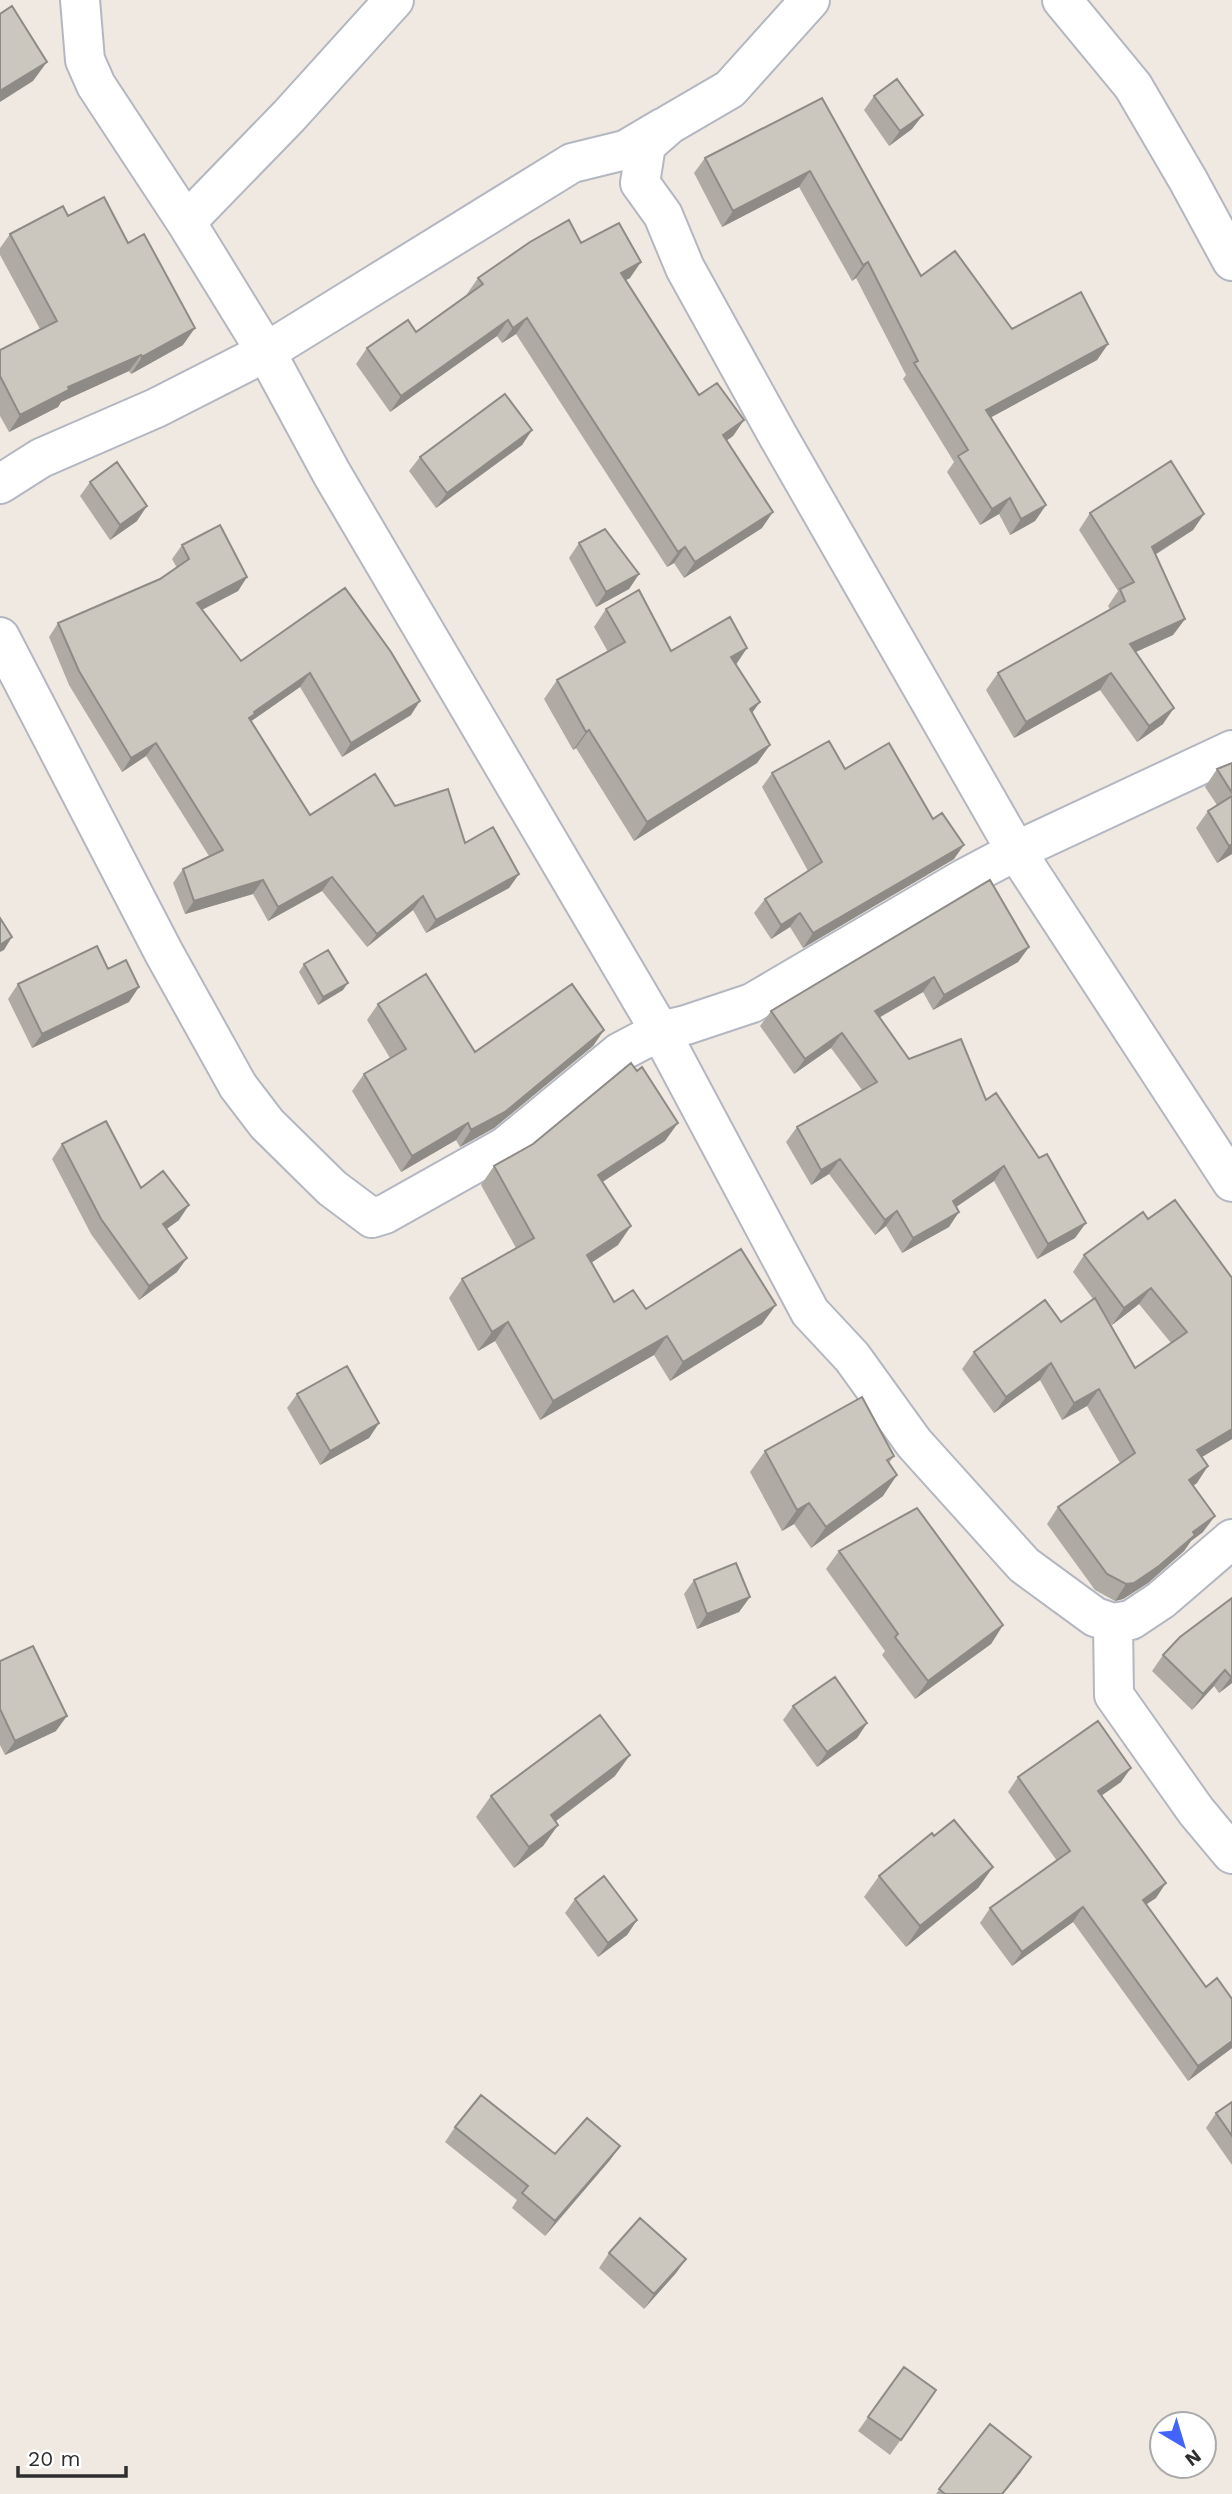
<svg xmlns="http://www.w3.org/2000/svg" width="1232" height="2494" font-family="'Work Sans',sans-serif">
<rect width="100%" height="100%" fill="#efe9e1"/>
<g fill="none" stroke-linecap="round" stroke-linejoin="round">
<defs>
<path id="minor" d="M80 0 85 60 96 85 186 222 266 352 332 474 660 1031 810 1312 852 1357 914 1443 1024 1565 1095 1617 1113 1623 1131 1620 1161 1600 1232 1539
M810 0 730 89 670 124 646 145 640 183 663 215 685 268 778 436 1016 851 1232 1182
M1062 0 1133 86 1188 180 1232 261
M186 222 289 116 394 0
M0 484 41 458 156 408 266 352 572 163 625 150 664 127
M0 637 164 953 238 1086 267 1124 332 1188 372 1218 385 1214 506 1146 620 1052 660 1031 686 1025 752 1003 965 878 1016 851 1232 750
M1113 1623 1114 1695 1196 1811 1232 1854"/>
</defs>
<use href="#minor" stroke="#b4b7c1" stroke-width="42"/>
<use href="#minor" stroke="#fff" stroke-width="38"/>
</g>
<path fill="#afaba4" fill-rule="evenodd" d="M874 96 912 129 889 146 864 110Z
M822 98 921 276 1012 329 1108 344 1097 360 991 417 1046 505 1035 521 1010 535 999 514 980 525 947 472 954 462 903 379 906 375 856 278 852 281 799 187 722 227 694 173 705 158Z
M68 216 183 345 131 374 129 371 61 402 58 407 9 432 0 416V350L40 329 0 255V248L10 234Z
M581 243 630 278 626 280 699 395 744 420 733 436 727 440 762 528 684 578 674 563 667 567 516 334 502 343 497 336 390 412 356 364 367 348 416 332 468 295 467 294 478 278Z
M532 430 522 445 436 508 409 471 420 457Z
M90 482 137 521 110 540 80 496Z
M1090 513 1204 514 1193 530 1155 555 1185 619 1173 635 1136 652 1163 724 1137 742 1100 690 1014 738 986 690 998 673 1110 609 1108 606 1118 591 1079 530Z
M579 543 639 574 629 589 596 607 569 558Z
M182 545 247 577 238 591 202 610 241 661 345 588 411 715 342 757 300 687 251 721 310 815 395 806 519 874 509 888 426 933 413 910 367 947 322 891 268 921 253 894 185 914 173 883 183 869 209 856 146 756 122 772 69 685 49 637 58 623 160 579 177 568 172 559Z
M606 609 671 651 747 648 736 665 752 713 770 745 757 763 634 841 576 748 573 750 544 699 557 680 608 652 594 627Z
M1232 763V854L1217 863 1196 828 1208 811 1217 805 1205 787 1217 769Z
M845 769 954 859 803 948 790 927 771 939 754 913 765 899 808 871 762 787 772 773Z
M1029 947 1018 962 933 1010 923 992 879 1018 909 1059 986 1100 1075 1238 1037 1259 994 1181 956 1207 949 1227 902 1253 886 1226 875 1235 829 1174 811 1185 786 1142 797 1127 862 1090 831 1048 794 1074 760 1026 771 1011Z
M304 964 343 990 318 1005 299 972Z
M108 969 129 1002 32 1048 8 999 18 984Z
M378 1004 475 1052 604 1030 593 1046 494 1128 460 1147 456 1140 401 1172 352 1091 364 1074 390 1058 367 1020Z
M665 1141 602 1182 618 1245 591 1263 614 1302 646 1309 762 1324 670 1381 654 1355 540 1420 495 1341 478 1351 449 1298 462 1279 516 1248 481 1185 494 1166Z
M62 1144 141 1188 179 1220 166 1229 177 1272 139 1300 91 1234 52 1159Z
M1148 1219 1232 1278V1439L1202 1457 1197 1483 1193 1485 1203 1532 1191 1541 1184 1551 1148 1583 1123 1599 1115 1601 1095 1590 1047 1524 1058 1507 1120 1463 1087 1406 1062 1420 1040 1380 994 1413 962 1369 974 1352 1061 1322 1093 1299 1073 1272 1084 1255ZM1139 1304 1171 1343 1135 1368 1106 1317 1112 1325Z
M297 1394 379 1423 369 1438 320 1465 287 1408Z
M765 1451 894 1456 889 1463 883 1496 811 1548 794 1524 782 1531 750 1472Z
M839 1551 1003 1625 991 1644 915 1699 882 1655 885 1651 826 1569Z
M694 1580 750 1597 739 1612 697 1629 684 1594Z
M1232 1598V1683L1219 1693 1214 1686 1192 1710 1152 1671 1163 1655Z
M0 1661 56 1731 5 1755 0 1745Z
M793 1706 867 1723 857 1738 817 1767 783 1720Z
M615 1776 555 1822 558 1825 543 1846 514 1868 476 1817 491 1796Z
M1018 1777 1121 1782 1102 1795 1156 1898 1146 1904 1232 2048 1188 2081 1073 1922 1012 1966 980 1923 990 1908 1057 1861 1008 1792Z
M934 1836 993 1867 978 1888 906 1947 864 1897 879 1876Z
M575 1899 637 1920 627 1935 598 1957 565 1913Z
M1232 2102V2165L1206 2128 1216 2113Z
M455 2127 555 2154 620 2146 610 2160 545 2236 512 2208 517 2200 445 2142Z
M609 2253 686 2259 676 2273 644 2309 599 2268Z
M904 2367 936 2390 890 2455 858 2431Z
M990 2424 1021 2472 1003 2494H936Z"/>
<path fill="#8e8b86" d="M47 62 33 81 0 102V91Z
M923 115 912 129 889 146 900 131Z
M810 171 799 187 722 227 733 211Z
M641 262 630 278 610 288 621 273Z
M868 262 856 278 852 281 863 265Z
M527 318 516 334 502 343 513 328Z
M508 320 497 336 390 412 401 396Z
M195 328 183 345 131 374 142 357Z
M1108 344 1097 360 975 426 986 410Z
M141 355 129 371 61 402 58 407 9 432 20 415 68 387Z
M744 420 733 436 712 451 723 435Z
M532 430 522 445 436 508 447 493Z
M1010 498 999 514 980 525 992 509Z
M1046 505 1035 521 1010 535 1021 519Z
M147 506 137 521 110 540 120 525Z
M773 512 762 528 684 578 695 562Z
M1204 514 1193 530 1140 564 1152 547Z
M685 547 674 563 667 567 678 552Z
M639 574 629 589 596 607 606 592Z
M247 577 238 591 188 617 197 603Z
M1185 619 1173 635 1118 660 1130 644Z
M747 648 734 667 731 657Z
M310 673 300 687 250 722 249 718 254 712Z
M1111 673 1100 690 1014 738 1026 722Z
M420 701 411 715 342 757 351 743Z
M760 702 747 720 750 709Z
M1174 708 1163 724 1137 742 1149 726Z
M589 730 576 748 573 750 586 732Z
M156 743 146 756 122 772 131 758Z
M770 745 757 763 634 841 647 822Z
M1232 844V854L1217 863 1229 846Z
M964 845 954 859 803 948 813 933Z
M519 874 509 888 426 933 436 920Z
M332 877 322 891 268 921 278 907Z
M263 880 253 894 185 914 194 901Z
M423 896 413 910 367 947 377 934Z
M800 913 790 927 771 939 781 925Z
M12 937 4 950 0 952V945Z
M1029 947 1018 962 933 1010 944 995Z
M934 977 923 992 864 1026 875 1011Z
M348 983 343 990 318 1005 323 997Z
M139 987 129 1002 32 1048 42 1034Z
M604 1030 593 1046 494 1128 460 1147 471 1130Z
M842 1033 831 1048 794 1074 805 1059Z
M468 1123 456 1140 401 1172 412 1156Z
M678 1123 665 1141 584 1194 598 1175Z
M840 1159 829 1174 811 1185 821 1170Z
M1004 1166 994 1181 943 1216 953 1201Z
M189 1205 179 1220 153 1239 163 1224Z
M897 1211 886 1226 875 1235 885 1220Z
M959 1212 949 1227 902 1253 913 1238Z
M1086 1223 1075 1238 1037 1259 1048 1244Z
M631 1226 618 1245 574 1274 587 1255Z
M187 1258 177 1272 139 1300 149 1286Z
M1151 1288 1139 1304 1112 1325 1124 1308Z
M776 1305 762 1324 670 1381 683 1362Z
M508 1322 495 1341 478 1351 492 1332Z
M667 1336 654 1355 540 1420 553 1401Z
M1051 1363 1040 1380 994 1413 1006 1397Z
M1099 1389 1087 1406 1062 1420 1074 1403Z
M379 1423 369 1438 320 1465 330 1451Z
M1232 1429V1439L1185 1467 1197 1450Z
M1208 1466 1197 1483 1178 1497 1189 1480Z
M897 1475 883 1496 811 1548 826 1527Z
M809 1503 794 1524 782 1531 797 1510Z
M1215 1516 1203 1532 1191 1541 1184 1551 1148 1583 1123 1599 1115 1601 1126 1584Z
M750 1597 739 1612 697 1629 707 1614Z
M1003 1625 991 1644 915 1699 928 1681Z
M1225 1670 1214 1686 1192 1710 1203 1694Z
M1232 1676V1683L1219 1693 1231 1677Z
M67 1716 56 1731 5 1755 15 1741Z
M867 1723 857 1738 817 1767 827 1752Z
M630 1755 615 1776 536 1836 551 1815Z
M1131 1768 1121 1782 1088 1805 1098 1791Z
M558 1825 543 1846 514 1868 529 1847Z
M993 1867 978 1888 906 1947 920 1926Z
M1166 1883 1156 1898 1132 1914 1143 1900Z
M1083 1907 1073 1922 1012 1966 1022 1952Z
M637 1920 627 1935 598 1957 608 1943Z
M1232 2041V2048L1188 2081 1198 2066Z
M620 2146 610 2160 545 2236 555 2221Z
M686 2259 676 2273 644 2309 654 2294Z
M1031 2457 1021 2472 1003 2494H1002Z"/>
<path fill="#cbc7bf" stroke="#8e8b86" stroke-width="2" d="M12 6 47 62 0 91V14Z
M897 79 923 115 900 131 874 96Z
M822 98 921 276 955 251 1012 329 1081 292 1108 344 986 410 1046 505 1021 519 1010 498 992 509 958 456 968 450 914 363 918 361 868 262 863 265 810 171 733 211 705 158Z
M104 197 128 243 144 234 195 328 142 357 141 355 68 387 69 390 20 415 0 376V350L57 321 10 234 63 206 68 216Z
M569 220 581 243 619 223 641 262 621 273 699 395 717 383 744 420 723 435 773 512 695 562 685 547 678 552 527 318 513 328 508 320 401 396 367 348 408 320 416 332 483 284 478 278 530 242Z
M505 394 532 430 447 493 420 457Z
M1171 461 1204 514 1152 547 1185 619 1130 644 1174 708 1149 726 1111 673 1026 722 998 673 1125 601 1120 589 1134 582 1090 513Z
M117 462 147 506 120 525 90 482Z
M220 525 247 577 197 603 241 661 345 588 391 652 420 701 351 743 310 673 254 712 255 714 249 718 310 815 375 774 395 806 448 789 465 843 493 827 519 874 436 920 423 896 377 934 332 877 278 907 263 880 194 901 183 869 223 850 156 743 131 758 79 671 58 623 160 579 189 559 182 545Z
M605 529 639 574 606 592 579 543Z
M639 590 671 651 730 617 747 648 731 657 760 702 750 709 770 745 647 822 589 730 586 732 557 680 625 642 606 609Z
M829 741 845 769 889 743 933 819 942 813 964 845 813 933 800 913 781 925 765 899 822 862 772 773Z
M1232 763V793L1217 769Z
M1232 796V844L1229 846 1208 811Z
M990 880 1029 947 944 995 934 977 875 1011 909 1059 961 1039 986 1100 996 1093 1039 1158 1047 1154 1086 1223 1048 1244 1004 1166 953 1201 959 1212 913 1238 897 1211 885 1220 840 1159 821 1170 797 1127 877 1082 842 1033 805 1059 771 1011Z
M0 918 12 937 0 945Z
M97 946 108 969 126 960 139 987 42 1034 18 984Z
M328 950 348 983 323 997 304 964Z
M426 974 475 1052 572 984 604 1030 505 1112 471 1130 468 1123 412 1156 364 1074 406 1049 378 1004Z
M631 1063 637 1071 642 1067 678 1123 598 1175 631 1226 587 1255 614 1302 633 1290 646 1309 741 1249 776 1305 683 1362 667 1336 553 1401 508 1322 492 1332 462 1279 534 1238 494 1166 533 1144Z
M106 1121 141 1188 163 1171 189 1205 163 1224 187 1258 149 1286 101 1219 62 1144Z
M1175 1200 1232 1278V1429L1197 1450 1208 1466 1189 1480 1215 1516 1193 1532 1195 1535 1159 1566 1134 1583 1126 1584 1107 1574 1058 1507 1135 1453 1099 1389 1074 1403 1051 1363 1006 1397 974 1352 1045 1300 1061 1322 1095 1298 1135 1368 1187 1332 1151 1288 1124 1308 1084 1255 1143 1212 1148 1219Z
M347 1366 379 1423 330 1451 297 1394Z
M862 1397 894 1456 887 1460 897 1475 826 1527 809 1503 797 1510 765 1451Z
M917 1508 1003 1625 928 1681 895 1637 898 1634 839 1551Z
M736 1563 750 1597 707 1614 694 1580Z
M1232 1598V1676L1231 1677 1225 1670 1203 1694 1163 1655 1180 1637Z
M33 1646 67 1716 15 1741 0 1709V1661Z
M835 1677 867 1723 827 1752 793 1706Z
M600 1715 630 1755 551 1815 558 1825 529 1847 491 1796Z
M1098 1721 1131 1768 1098 1791 1166 1883 1143 1900 1206 1987 1217 1978 1232 1999V2041L1198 2066 1083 1907 1022 1952 990 1908 1070 1851 1018 1777Z
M954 1820 993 1867 920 1926 879 1876 932 1833 934 1836Z
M604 1876 637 1920 608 1943 575 1899Z
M481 2095 555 2154 587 2118 620 2146 555 2221 522 2193 528 2186 455 2127Z
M1232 2102V2136L1216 2113Z
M640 2218 686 2259 654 2294 609 2253Z
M904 2367 936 2390 901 2440 868 2417Z
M990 2424 1031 2457 1002 2494H945L939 2489Z"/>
<g transform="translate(1183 2445) rotate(142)"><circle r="33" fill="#ffffff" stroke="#ababab" stroke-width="2"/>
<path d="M0-5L12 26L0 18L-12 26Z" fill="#4264fb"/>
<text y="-10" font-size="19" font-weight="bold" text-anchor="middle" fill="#2e2e2e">N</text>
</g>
<path d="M18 2466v10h108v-10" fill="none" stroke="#2e2e2e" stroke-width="3.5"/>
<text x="28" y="2466" font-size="21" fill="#2e2e2e" stroke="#ffffff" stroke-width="5" paint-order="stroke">20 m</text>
</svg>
